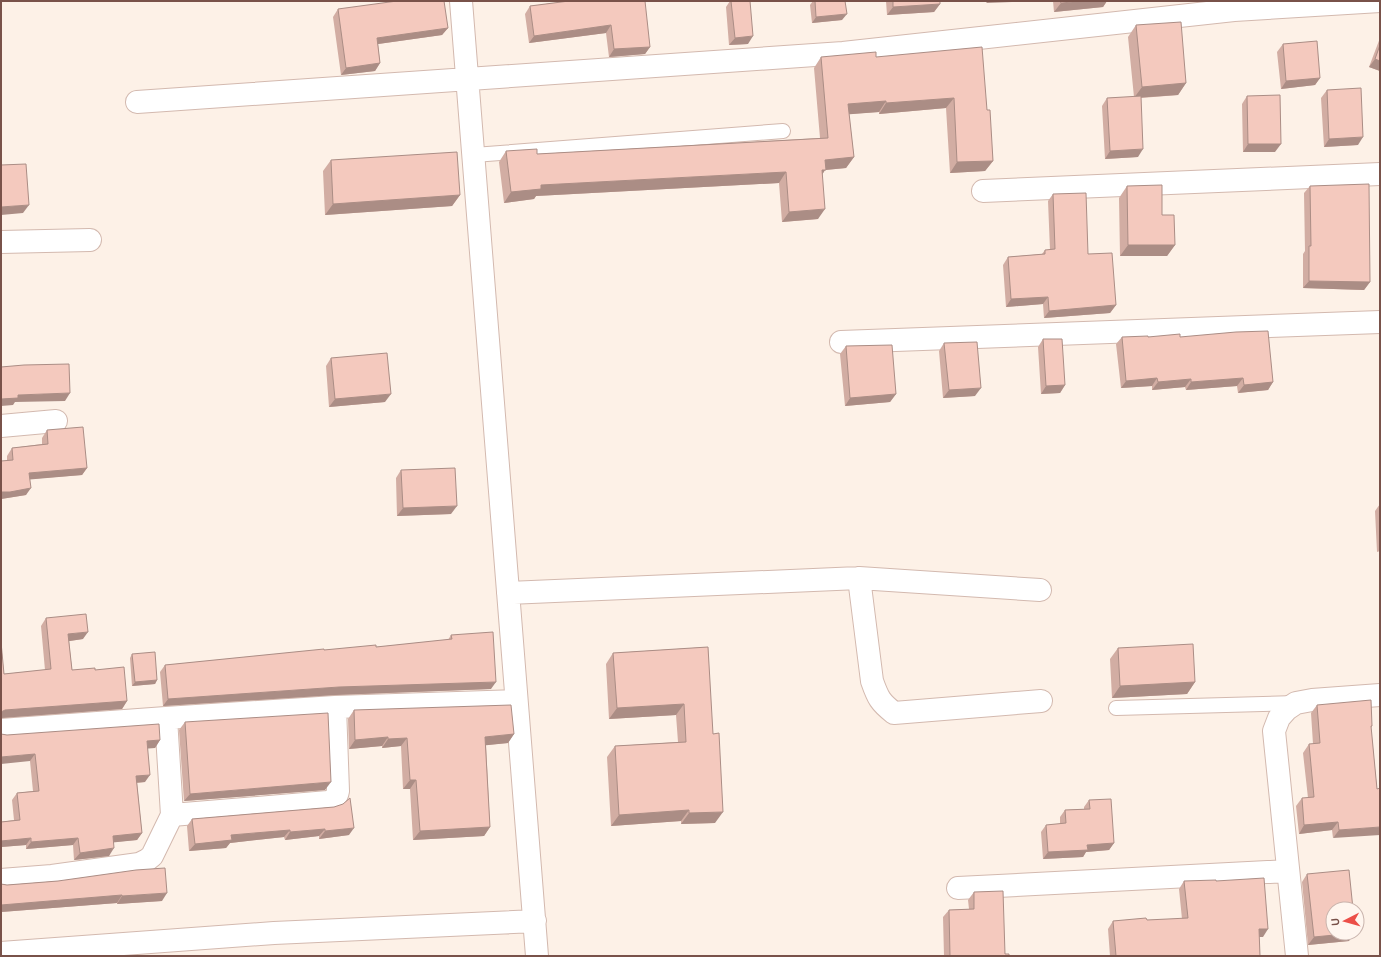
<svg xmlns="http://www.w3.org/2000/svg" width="1381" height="957" font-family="'DM Sans',sans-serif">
<rect width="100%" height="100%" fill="#fdf1e7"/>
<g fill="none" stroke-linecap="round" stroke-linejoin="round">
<defs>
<path id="lane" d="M474 155 783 131
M1116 708 1296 703"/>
<path id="street" d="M461 1 537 956
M137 102 843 53 1234 10 1380 1
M983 191 1380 174
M1 242 90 240
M841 342 1380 322
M1 426 56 421
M859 578 872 681C878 698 880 702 894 713L1041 701
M508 593 859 578 1040 590
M166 718 335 707 516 701
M1 730 166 718 172 815 152 856 147 860 139 864 52 876 1 880
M172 815 328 802C334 800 337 797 338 791L335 707
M958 888 1288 871
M1 953 274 933 535 921
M1297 956 1274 731 1279 718 1287 709 1296 703 1312 700 1380 695"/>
</defs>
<use href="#lane" stroke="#d3b9af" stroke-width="16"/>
<use href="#street" stroke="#d3b9af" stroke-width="24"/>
<use href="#lane" stroke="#fff" stroke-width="14"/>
<use href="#street" stroke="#fff" stroke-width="22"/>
</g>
<path fill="#d2ada3" d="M569 1 650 47 645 54 609 57 606 33 529 43 525 14 530 6Z
M730 1H750L748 44 729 45 726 7Z
M813 1H845L842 20 812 23 810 5Z
M886 1H946L940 2V4L934 12 887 15Z
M1053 1H1107L1103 7 1054 12Z
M338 9 448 28 442 35 378 44 380 63 375 71 341 75 333 17Z
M1136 25 1186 83 1178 95 1141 98 1138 157 1105 159 1102 106 1107 98 1134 97 1128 37Z
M1380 38V71L1369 67Z
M1283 44 1320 78 1315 85 1281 89 1277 52Z
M821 57H876L987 110 993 161 985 171 950 173 946 108 879 114V112L849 114 854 157 846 168 825 170 822 175 818 219 782 222 779 183 536 196 534 199 504 203 499 162 506 151 537 154 820 138 814 68Z
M1327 90 1358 145 1324 147 1321 98Z
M1247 96 1275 152H1243L1242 104Z
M331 160 460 195 452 206 325 215 323 171Z
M1127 186 1162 215 1175 245 1167 256H1120L1119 198Z
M1310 186 1370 282 1364 290 1303 288V254L1305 251 1304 193Z
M1053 194 1088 254 1116 305 1110 313 1044 318 1043 304 1006 307 1003 265 1008 257 1042 254 1045 250H1050L1048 201Z
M1122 337H1180L1273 382 1268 390 1238 393 1237 386 1186 390 1185 387 1152 390V386L1121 388 1116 344Z
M1043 339 1065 385 1060 393 1041 394 1038 347Z
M944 343 975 396 943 398 939 351Z
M846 346 896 394 890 402 845 406 840 354Z
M331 358 385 402 329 407 326 366Z
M47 430 87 468 82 475 30 479 26 495 1 499V461H7V456L12 448 42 444V438Z
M401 470 451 514 397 516 396 478Z
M1380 504V551L1377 552 1375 511Z
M46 618 83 639 69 641 72 670H95L127 701 122 709 1 718V642L4 674 45 670 41 626Z
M451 635 491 689 335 695 163 706 160 672 165 665 324 650 376 647 448 640Z
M708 647 715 823 681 824V821L611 826 607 757 615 746 678 742 676 715 609 719 606 664 613 653Z
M1118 648 1195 682 1187 694 1112 698 1110 659Z
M132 654 157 680 155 684 132 686 130 658Z
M1317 705 1372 726 1371 728 1377 789 1333 838 1332 830 1299 834 1296 806 1302 798H1308L1303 753 1309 744H1313L1311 713Z
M354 710 514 734 508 743 486 745 490 827 484 836 413 840 410 789H403L401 746 382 748V746L349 749 348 719Z
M185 722 325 790 184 801 179 730Z
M7 735 160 740 155 748H148L145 782 137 783 142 833 137 840 114 842 109 856 74 860 73 845 26 849V845L1 847V822L14 820 12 800 17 793 33 791 30 761Z
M1089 800 1114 843 1109 850 1086 852 1083 857 1043 859 1041 832 1046 825 1060 824V817L1065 810 1084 809V807Z
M334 807 349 835 319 839V836L285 840 284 837 230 843 226 848 189 851 187 826 192 819Z
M1307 874 1349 941 1308 945 1302 882Z
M58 881 162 901 117 904V903L1 912V884L7 885Z
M1184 881H1216L1263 937H1259L1260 956H1110L1108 929 1113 921 1182 919 1179 889Z
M974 892 1005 954 1009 956H944L943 917 949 910 969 909 968 900Z"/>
<path fill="#ab8d85" d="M988 1H1013L1012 2 986 3Z
M1084 1H1107L1103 7 1054 12 1061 3Z
M940 4 934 12 887 15 893 7Z
M847 14 842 20 812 23 816 17Z
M611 25 606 33 529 43 534 36Z
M448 28 442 35 371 45 377 38Z
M753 36 748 44 729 45 735 38Z
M650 47 645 54 609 57 614 49Z
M1375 59 1380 61V71L1369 67Z
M380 63 375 71 341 75 346 68Z
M1320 78 1315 85 1281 89 1286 81Z
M1186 83 1178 95 1134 98 1142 87Z
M954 98 946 108 879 114 886 103Z
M886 101 879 112 840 115 848 104Z
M1363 137 1358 145 1324 147 1329 139Z
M1248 144H1281L1275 152H1243Z
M1143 149 1138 157 1105 159 1110 151Z
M854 157 846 168 825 170 818 181 825 160Z
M993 161 985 171 950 173 957 162Z
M786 172 779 183 536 196 534 199 504 203 511 192 541 185Z
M460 195 452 206 325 215 333 204Z
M29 205 23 213 1 215V207Z
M825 209 818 219 782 222 789 212Z
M1128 245H1175L1167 256H1120Z
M1309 281 1370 282 1364 290 1303 288Z
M1048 297 1043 304 1006 307 1011 299Z
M1116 305 1110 313 1044 318 1049 311Z
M1157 378 1152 386 1121 388 1126 381Z
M1243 378 1237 386 1186 390 1191 382Z
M1191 379 1185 387 1152 390 1158 382Z
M1273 382 1268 390 1238 393 1244 385Z
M1065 385 1060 393 1041 394 1046 386Z
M981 388 975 396 943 398 949 390Z
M70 393 65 401 15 402 13 405 1 406V399L18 395Z
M391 394 385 402 329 407 335 399Z
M896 394 890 402 845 406 850 398Z
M87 468 82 475 24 480 29 473Z
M31 488 26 495 1 499V492Z
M457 506 451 514 397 516 403 508Z
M88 632 83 639 63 642 68 634Z
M157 680 155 684 132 686 135 682Z
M496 682 491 689 335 695 163 706 168 699 339 687Z
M1195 682 1187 694 1112 698 1120 686Z
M127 701 122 709 1 718V712L5 710Z
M684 704 676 715 609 719 617 708Z
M514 734 508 743 479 746 485 737Z
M388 737 382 746 349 749 355 740Z
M407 738 401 746 382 748 388 739Z
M160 740 155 748 142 749 147 741Z
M35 754 30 761 1 764V757Z
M150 775 145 782 131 783 136 776Z
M410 780H416L410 789H403Z
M331 782 325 790 184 801 190 794Z
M689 810 681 821 611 826 619 815Z
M723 812 715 823 681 824 689 813Z
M1338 822 1332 830 1299 834 1304 825Z
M490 827 484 836 413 840 420 831Z
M1380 827V835L1333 838 1339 830Z
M354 828 349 835 319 839 325 831Z
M325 829 319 836 285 840 290 832Z
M290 830 284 837 230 843 226 848 189 851 195 844 231 835Z
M142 833 137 840 108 843 113 836Z
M31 838 26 845 1 847V841Z
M78 838 73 845 26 849 31 842Z
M1114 843 1109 850 1086 852 1083 857 1043 859 1048 852 1087 845Z
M114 848 109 856 74 860 80 853Z
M167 893 162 901 117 904 122 896Z
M122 895 117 903 1 912V905Z
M1259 929H1268L1263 937H1253Z
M1355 933 1349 941 1308 945 1314 937Z"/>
<path fill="#f4c9be" stroke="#ab8d85" d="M397 1H444L448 28 377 38 380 63 346 68 338 9Z
M569 1H645L650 47 614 49 611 25 534 36 530 6Z
M731 1H750L753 36 735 38Z
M815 1H845L847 14 816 17Z
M893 1H940V4L893 7Z
M1060 1H1084L1061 3Z
M1181 22 1186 83 1142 87 1136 25Z
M1317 41 1320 78 1286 81 1283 44Z
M1380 45V61L1375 59Z
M982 47 987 110H990L993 161 957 162 954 98 886 103V101L848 104 854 157 825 160 826 170H822L825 209 789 212 786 172 541 185V189L511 192 506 151 537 149V154L828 138 821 57 876 52V57Z
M1361 88 1363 137 1329 139 1327 90Z
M1280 95 1281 144H1248L1247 96Z
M1141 96 1143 149 1110 151 1107 98Z
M457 152 460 195 333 204 331 160Z
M26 164 29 205 1 207V165Z
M1369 184 1370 282 1309 281V246H1311L1310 186Z
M1162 185V215H1174L1175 245H1128L1127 186Z
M1086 193 1088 254 1112 253 1116 305 1049 311 1048 297 1011 299 1008 257 1045 254V250L1055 249 1053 194Z
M1268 331 1273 382 1244 385 1243 378 1191 382V379L1158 382 1157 378 1126 381 1122 337 1148 336V337L1180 334V337L1236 332Z
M1043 339H1062L1065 385 1046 386Z
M977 342 981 388 949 390 944 343Z
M892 345 896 394 850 398 846 346Z
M387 353 391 394 335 399 331 358Z
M69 364 70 393 18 395V398L1 399V367L24 365Z
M83 427 87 468 29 473 31 488 10 492H1V461L13 460 12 448 48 444 47 430Z
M455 468 457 506 403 508 401 470Z
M86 614 88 632 68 634 72 670 95 668V670L124 667 127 701 5 710 1 712V642L4 674 51 669 46 618Z
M493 632 496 682 339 687 168 699 165 665 324 649V650L376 645V647L452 639 451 635Z
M1193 644 1195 682 1120 686 1118 648Z
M708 647 713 734 719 733 723 812 689 813V810L619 815 615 746 686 742 684 704 617 708 613 653Z
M155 652 157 680 135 682 132 654Z
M1371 700 1372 726H1371L1377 789 1380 788V827L1339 830 1338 822 1304 825 1302 798 1314 797 1309 744 1320 743 1317 705Z
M511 705 514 734 485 737 490 827 420 831 416 780H410L407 738 388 739V737L355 740 354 710Z
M328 713 331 782 190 794 185 722Z
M159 724 160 740 147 741 150 775 136 776 142 833 113 836 114 848 80 853 78 838 31 842V838L1 841V822L20 820 17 793 39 791 35 754 1 757V734L7 735Z
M350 798 354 828 325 831V829L290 832V830L231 835 232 840 195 844 192 819 334 807 343 804Z
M1111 799 1114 843 1087 845 1088 850 1048 852 1046 825 1066 823 1065 810 1090 809 1089 800Z
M165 868 167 893 122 896V895L1 905V884L7 885 58 881 136 870Z
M1349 870 1353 909H1333V933H1355L1314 937 1307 874Z
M1264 878 1268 929H1259L1260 956H1116L1113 921 1146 918 1147 920 1188 918 1184 881 1216 880V881Z
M1003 891 1005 954H1009V956H950L949 910 974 909V892Z"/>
<rect width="1381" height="957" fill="none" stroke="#79524a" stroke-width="4"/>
<g transform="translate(1345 921) rotate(264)"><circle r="19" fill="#fff6ef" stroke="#c9b4ad"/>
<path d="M0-3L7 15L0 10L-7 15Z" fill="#ec4f48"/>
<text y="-6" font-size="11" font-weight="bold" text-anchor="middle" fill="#79524a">U</text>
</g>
</svg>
